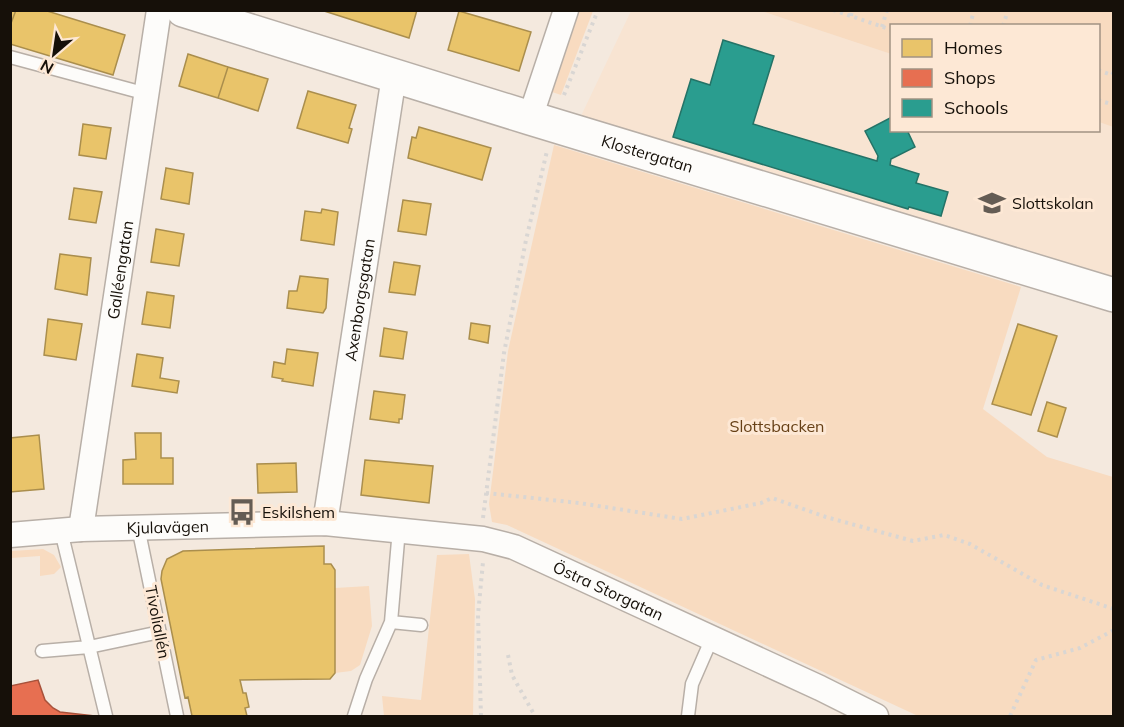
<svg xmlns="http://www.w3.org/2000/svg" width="1124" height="727" font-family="Mulish,sans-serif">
<rect width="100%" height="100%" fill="#f4e9de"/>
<path fill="#f8e4d2" d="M631 11H761L891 54 892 130H1098L1099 122 1113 127V276L581 116Z"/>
<path fill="#f8dbc0" d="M575 11H593L561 95 549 91Z
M761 11H1113V127L1099 122 1098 26H892L891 54Z
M554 145 1021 287 983 409 1047 457 1113 477V716H918L507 525 492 522 489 504 508 351Z
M43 549 54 555 61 567 54 574 40 576V556L11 558V551Z
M469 554 475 599 473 716H384L382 696 421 700 437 555Z
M369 586 372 626 360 665 351 671 335 673V588Z"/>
<path fill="#e9c46a" stroke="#aa8e4d" stroke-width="1.5" d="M10 10H16L10 26Z
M16 10H44L125 35 113 75 10 44V26Z
M321 10H417L409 38Z
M459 11 531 32 519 71 448 50Z
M188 54 228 67 218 98 179 86Z
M228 67 268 79 258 111 218 98Z
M308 91 356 105 349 128 352 129 348 143 297 128Z
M83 124 111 128 106 159 79 155Z
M419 127 491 148 482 180 408 158 412 137 416 138Z
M166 168 193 173 189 204 161 199Z
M74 188 102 192 96 223 69 219Z
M403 200 431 204 426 235 398 231Z
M322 209 338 212 334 245 301 240 305 211 321 213Z
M156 229 184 234 179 266 151 262Z
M60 254 91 258 87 295 55 289Z
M394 262 420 266 415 295 389 292Z
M300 276 328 279 326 308 323 313 287 308 289 291H297Z
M147 292 174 296 170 328 142 324Z
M48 319 82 324 76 360 44 355Z
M471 323 490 326 488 343 469 339Z
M1018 324 1057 336 1031 415 992 404Z
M384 328 407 332 403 359 380 356Z
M287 349 318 353 313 386 282 381 283 379 272 377 274 362 285 364Z
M137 354 163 358 160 378 179 381 177 393 132 386Z
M374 391 405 395 402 419H399V423L370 419Z
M1047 402 1066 408 1057 437 1038 431Z
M135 433H161V458H173V484H123V460L136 459Z
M39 435 44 489 10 492V438Z
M365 460 433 466 429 503 361 495Z
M296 463 297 492 258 493 257 464Z
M324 546V564H331L335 570V673L330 679 240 680 243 693H246L249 707 245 708 247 716H192L188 697 185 698 161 579 162 571 167 559 183 551Z"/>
<path fill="#e76f51" stroke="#a8523b" stroke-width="1.5" d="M38 680 45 700 53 708 60 712 95 716H10V686Z"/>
<path fill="#2a9d8f" stroke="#247367" stroke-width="1.5" d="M723 40 774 56 753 124 877 161 878 156 865 131 892 117V130H907L915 147 891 159 890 165 919 174 916 183 948 192 941 216 909 207 908 209 673 137 691 79 710 85Z"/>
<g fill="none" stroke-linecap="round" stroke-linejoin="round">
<defs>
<path id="lane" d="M10 57 147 94
M138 527 177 716
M61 531 106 716
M391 622 421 625
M42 651 89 647 160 632
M354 716 366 679 391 622 399 529
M688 716 692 684 712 638"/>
<g id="street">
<path d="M530 118 566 10"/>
<path id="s1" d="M325 523 394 76"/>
<path id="s2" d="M81 529 159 10"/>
<path id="s3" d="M10 535 81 529 325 523 483 539 514 547 820 688 876 716"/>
</g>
<g id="secondary">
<path id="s4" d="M183 10 530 118 1114 295"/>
</g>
</defs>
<use href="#lane" stroke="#b8afa7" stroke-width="15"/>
<use href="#street" stroke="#b8afa7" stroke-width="27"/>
<use href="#secondary" stroke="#b8afa7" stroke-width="36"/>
<path stroke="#d9d6d3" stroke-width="4" stroke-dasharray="3 4.5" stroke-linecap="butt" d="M833 10 892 30
M851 16 852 10
M970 26 974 10
M1003 26 1008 10
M882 27 887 10
M1098 70 1112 75 1114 72
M564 95 598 10
M1098 100 1114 105
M486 493 579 503 682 519 761 503 772 498 826 517 913 541 944 535 970 544 1042 585 1114 609
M483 518 504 353 526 240 547 151
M508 655 512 675 535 716
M481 716 478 615 483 562
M1010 716 1036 660 1080 648 1114 630"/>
<use href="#lane" stroke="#fdfcfa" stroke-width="12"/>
<use href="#street" stroke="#fdfcfa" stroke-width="24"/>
<use href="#secondary" stroke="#fdfcfa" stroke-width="33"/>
</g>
<defs>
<symbol id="school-bare" viewBox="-9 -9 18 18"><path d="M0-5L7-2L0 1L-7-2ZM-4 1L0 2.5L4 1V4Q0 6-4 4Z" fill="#645c54" stroke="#fde8d5" stroke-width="2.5" paint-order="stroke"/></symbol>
<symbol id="bus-bare" viewBox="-9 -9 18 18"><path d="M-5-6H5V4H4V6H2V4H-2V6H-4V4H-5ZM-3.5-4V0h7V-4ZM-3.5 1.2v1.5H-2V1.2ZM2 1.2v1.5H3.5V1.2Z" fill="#645c54" stroke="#fde8d5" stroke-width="2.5" paint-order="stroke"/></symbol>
</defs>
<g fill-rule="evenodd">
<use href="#school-bare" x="973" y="184" width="38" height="38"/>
<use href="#bus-bare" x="223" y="493" width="38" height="38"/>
</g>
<g text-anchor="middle" stroke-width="6" stroke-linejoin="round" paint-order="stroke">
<g font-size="16" fill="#161009" stroke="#fde8d5">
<text dy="6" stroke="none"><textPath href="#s4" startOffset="486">Klostergatan</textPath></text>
<text dy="6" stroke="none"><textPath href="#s2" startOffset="262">Galléengatan</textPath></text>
<text dy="6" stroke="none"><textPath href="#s1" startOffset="226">Axenborgsgatan</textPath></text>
<text dy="6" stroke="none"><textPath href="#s3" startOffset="158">Kjulavägen</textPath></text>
<text dy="6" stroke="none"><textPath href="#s3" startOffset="610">Östra Storgatan</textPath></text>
<text transform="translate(158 622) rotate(79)" y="6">Tivoliallén</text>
</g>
<g font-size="16" fill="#161009" stroke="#fde8d5" text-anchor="start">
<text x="1012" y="209">Slottskolan</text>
<text x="262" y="518">Eskilshem</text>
</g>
<g font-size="16" fill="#674016" stroke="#fde8d5">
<text x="777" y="432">Slottsbacken</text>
</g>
</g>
<rect width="1124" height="727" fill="none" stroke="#161009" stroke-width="24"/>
<rect x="890" y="24" width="210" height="108" fill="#fde8d5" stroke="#a19283" stroke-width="1.5"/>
<rect x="902" y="39" width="30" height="18" fill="#e9c46a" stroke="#a19283" stroke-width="1.5"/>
<text x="944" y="54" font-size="18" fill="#161009">Homes</text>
<rect x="902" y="69" width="30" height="18" fill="#e76f51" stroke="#a19283" stroke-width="1.5"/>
<text x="944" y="84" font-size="18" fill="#161009">Shops</text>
<rect x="902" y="99" width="30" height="18" fill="#2a9d8f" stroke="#a19283" stroke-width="1.5"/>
<text x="944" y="114" font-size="18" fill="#161009">Schools</text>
<g transform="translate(54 54) rotate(209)" stroke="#fde8d5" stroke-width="4.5" paint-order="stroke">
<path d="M0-4.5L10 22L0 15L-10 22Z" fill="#161009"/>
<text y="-9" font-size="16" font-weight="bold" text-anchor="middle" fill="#161009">N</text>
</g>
</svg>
